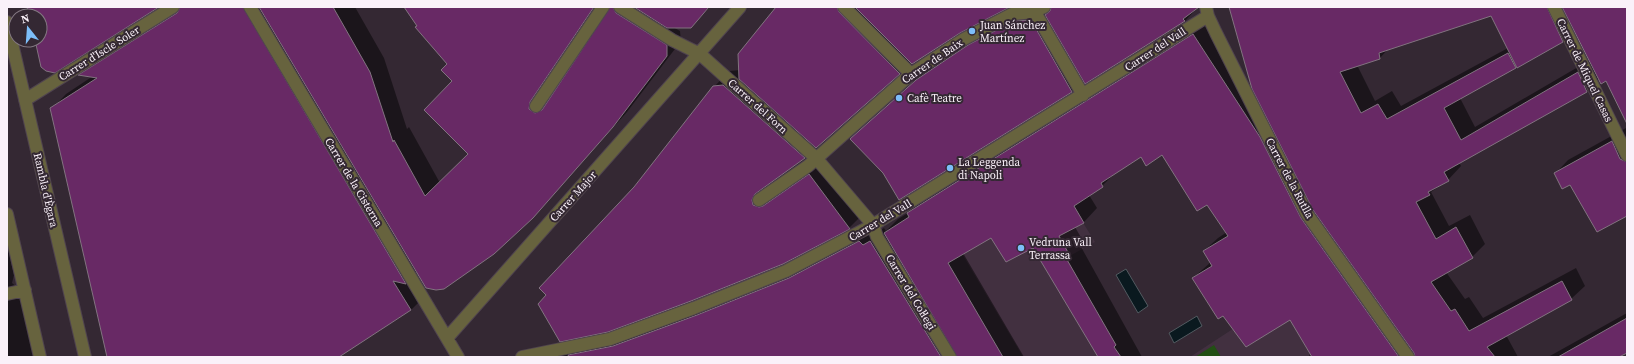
<svg xmlns="http://www.w3.org/2000/svg" width="1634" height="364" font-family="'Source Serif 4',serif">
<rect width="100%" height="100%" fill="#342833"/>
<path fill="#423040" d="M1033 142 1095 242 1066 258 1116 345 1098 357H1023L932 203Z
M1338 282 1365 322 1312 357H1190L1248 319Z"/>
<path fill="#224f14" d="M1214 345 1221 357H1195Z"/>
<path fill="#0a191f" stroke="#525a60" d="M1126 269 1148 306 1138 313 1116 275Z
M1197 316 1202 326 1174 343 1169 333Z"/>
<path fill="#0007" fill-rule="evenodd" d="M180 7H355L384 58 407 129 409 127 440 183 470 154 448 64 418 26 406 7H599L546 99H551L610 7H710L691 27H673L680 31 681 41 627 112 532 217 417 271 412 276 425 296 411 310 338 357H109L52 109 66 94 93 76 80 75 93 62Z
M777 7H1007L959 32 911 62 805 158 766 185 768 190 824 160 864 213 849 228 782 263 634 187 714 87 729 71 740 70Z
M1044 7 1048 14 1052 7H1198L1185 21 1084 79 1072 91 899 199 884 173 851 139 930 67 982 33Z
M1231 7H1627V122L1606 80 1599 79 1587 91 1459 162 1461 166 1448 180 1431 192 1449 226 1470 215 1485 244 1472 257 1446 272 1465 299 1469 297 1483 318 1576 268 1585 286 1571 299 1506 335 1518 357H1308L1311 353 1290 318 1193 278 1211 262 1204 251 1218 238 1227 232 1207 203 1163 154 1141 156 1115 173 1102 186 1089 195 1097 208 1084 222 1075 227 1083 241 1080 245 1142 357H1099L1033 246 992 236 963 253 1024 357H558L627 333 873 228 877 233 884 228 886 231 898 219 908 213 921 199 1207 21 1256 97ZM1491 14 1508 48 1401 106 1392 91 1375 101 1357 65 1380 58 1388 49ZM1574 29 1590 60 1475 127 1460 98 1562 41Z
M1626 128 1627 131V215L1555 174 1568 160Z
M7 244 14 275 12 283 18 288 34 357H7Z
M1627 313V352L1617 357H1548Z"/>
<path fill="#682965" stroke="#827380" d="M27 7H159L55 73 46 71 41 67 35 40H40V16H29Z
M180 7H243L406 284 393 281 411 310 339 357H107L50 108 97 78 78 75 177 13Z
M259 7H333L370 72 393 142 394 140 425 196 468 154 424 110 452 81 441 70 447 64 415 27 417 26 404 7H594L530 102 529 109 535 113 542 110 610 7H613L616 13 667 45V56L613 127 533 218 494 254 444 289 436 290 426 288Z
M634 7H709L691 28H667Z
M776 7H837L839 12 900 74 816 148 739 79 738 54Z
M855 7H1010L960 33 912 64Z
M1051 7H1199L1183 19 1185 21 1085 84 1045 15 1050 11Z
M1229 7H1547L1563 42 1517 68 1491 16 1379 53 1380 59 1340 72 1361 113 1378 104 1387 119 1508 53 1516 68 1444 108 1461 140 1578 72 1587 92 1444 172 1449 181 1428 192 1430 195 1416 202 1436 239 1456 227 1473 258 1431 282 1451 311 1455 309 1469 331 1562 281 1572 300 1487 347 1495 357H1415L1414 353 1313 210 1252 89Z
M1562 7H1627V124L1606 81 1601 84Z
M1031 20 1072 92 899 200 883 173 850 139 916 80 968 45 1014 21Z
M1193 34 1260 137 1301 218 1399 357H1312L1290 320 1246 347 1223 316 1218 319 1192 278 1212 266 1203 251 1228 236 1207 205 1197 211 1162 155 1146 166 1141 157 1101 183 1103 187 1074 206 1084 223 1059 236 1070 256 1066 258 1116 345 1114 347 1121 357H1098L1033 248 1006 262 991 238 948 263 1003 357H957L884 233 909 217 907 213Z
M723 85 805 158 755 194 752 200 753 205 759 207 763 206 809 174 850 229 783 264 691 301 608 332 560 342 538 304 546 295 539 288 634 187 713 86Z
M1612 141 1620 159 1627 162V216L1597 232 1570 185 1562 189 1554 173Z
M859 241 863 245 870 241 941 357H569L568 355 613 346 697 315 789 278Z
M1627 318V353L1619 357H1558Z"/>
<g fill="none" stroke-linecap="round" stroke-linejoin="round">
<defs>
<path id="minor" d="M250 7 458 357
M620 7 672 40 700 54 816 158 873 225 877 237 950 357
M844 7 911 74
M1032 7 1083 95
M1206 7 1208 16 1216 33 1307 214 1408 357
M1554 7 1627 155
M7 22 85 357
M25 100 173 7
M536 106 603 7
M759 200 808 166 911 74 964 39 1012 14 1034 12 1044 7
M7 214 40 357
M7 294 25 290
M447 338 740 7
M522 357 610 339 694 308 786 271 873 225 1208 16"/>
</defs>
<use href="#minor" stroke="#50444f" stroke-width="14"/>
<use href="#minor" stroke="#67633e" stroke-width="12"/>
</g>
<g fill="#7dbef9" stroke="#342833" stroke-width="1.5">
<circle cx="972" cy="31" r="4"/>
<circle cx="899" cy="98" r="4"/>
<circle cx="950" cy="168" r="4"/>
<circle cx="1021" cy="248" r="4"/>
</g>
<g text-anchor="middle" stroke-width="4" stroke-linejoin="round" paint-order="stroke">
<g font-size="11" fill="#faf1f9" stroke="#342833" text-anchor="start">
<text x="980" y="29">Juan Sánchez<tspan x="980" dy="13">Martínez</tspan></text>
<text x="907" y="102">Cafè Teatre</text>
<text x="958" y="166">La Leggenda<tspan x="958" dy="13">di Napoli</tspan></text>
<text x="1029" y="246">Vedruna Vall<tspan x="1029" dy="13">Terrassa</tspan></text>
</g>
<g font-size="11" fill="#faf1f9" stroke="#342833">
<text transform="translate(1155 49) rotate(-33)" y="4">Carrer del Vall</text>
<text transform="translate(99 53) rotate(-32)" y="4">Carrer d'Iscle Soler</text>
<text transform="translate(932 61) rotate(-34)" y="4">Carrer de Baix</text>
<text transform="translate(1585 70) rotate(64)" y="4">Carrer de Miquel Casas</text>
<text transform="translate(758 106) rotate(42)" y="4">Carrer del Forn</text>
<text transform="translate(1290 178) rotate(62)" y="4">Carrer de la Rutlla</text>
<text transform="translate(354 182) rotate(59)" y="4">Carrer de la Cisterna</text>
<text transform="translate(46 190) rotate(77)" y="4">Rambla d'Ègara</text>
<text transform="translate(573 196) rotate(-48)" y="4">Carrer Major</text>
<text transform="translate(880 220) rotate(-31)" y="4">Carrer del Vall</text>
<text transform="translate(911 292) rotate(59)" y="4">Carrer del Col·legi</text>
</g>
</g>
<rect width="1634" height="364" fill="none" stroke="#faf1f9" stroke-width="16"/>
<g transform="translate(28 28) rotate(343)"><circle r="19" fill="#342833" stroke="#837882"/>
<path d="M0-3L7 15L0 10L-7 15Z" fill="#7dbef9"/>
<text y="-6" font-size="11" font-weight="bold" text-anchor="middle" fill="#faf1f9">N</text>
</g>
</svg>
